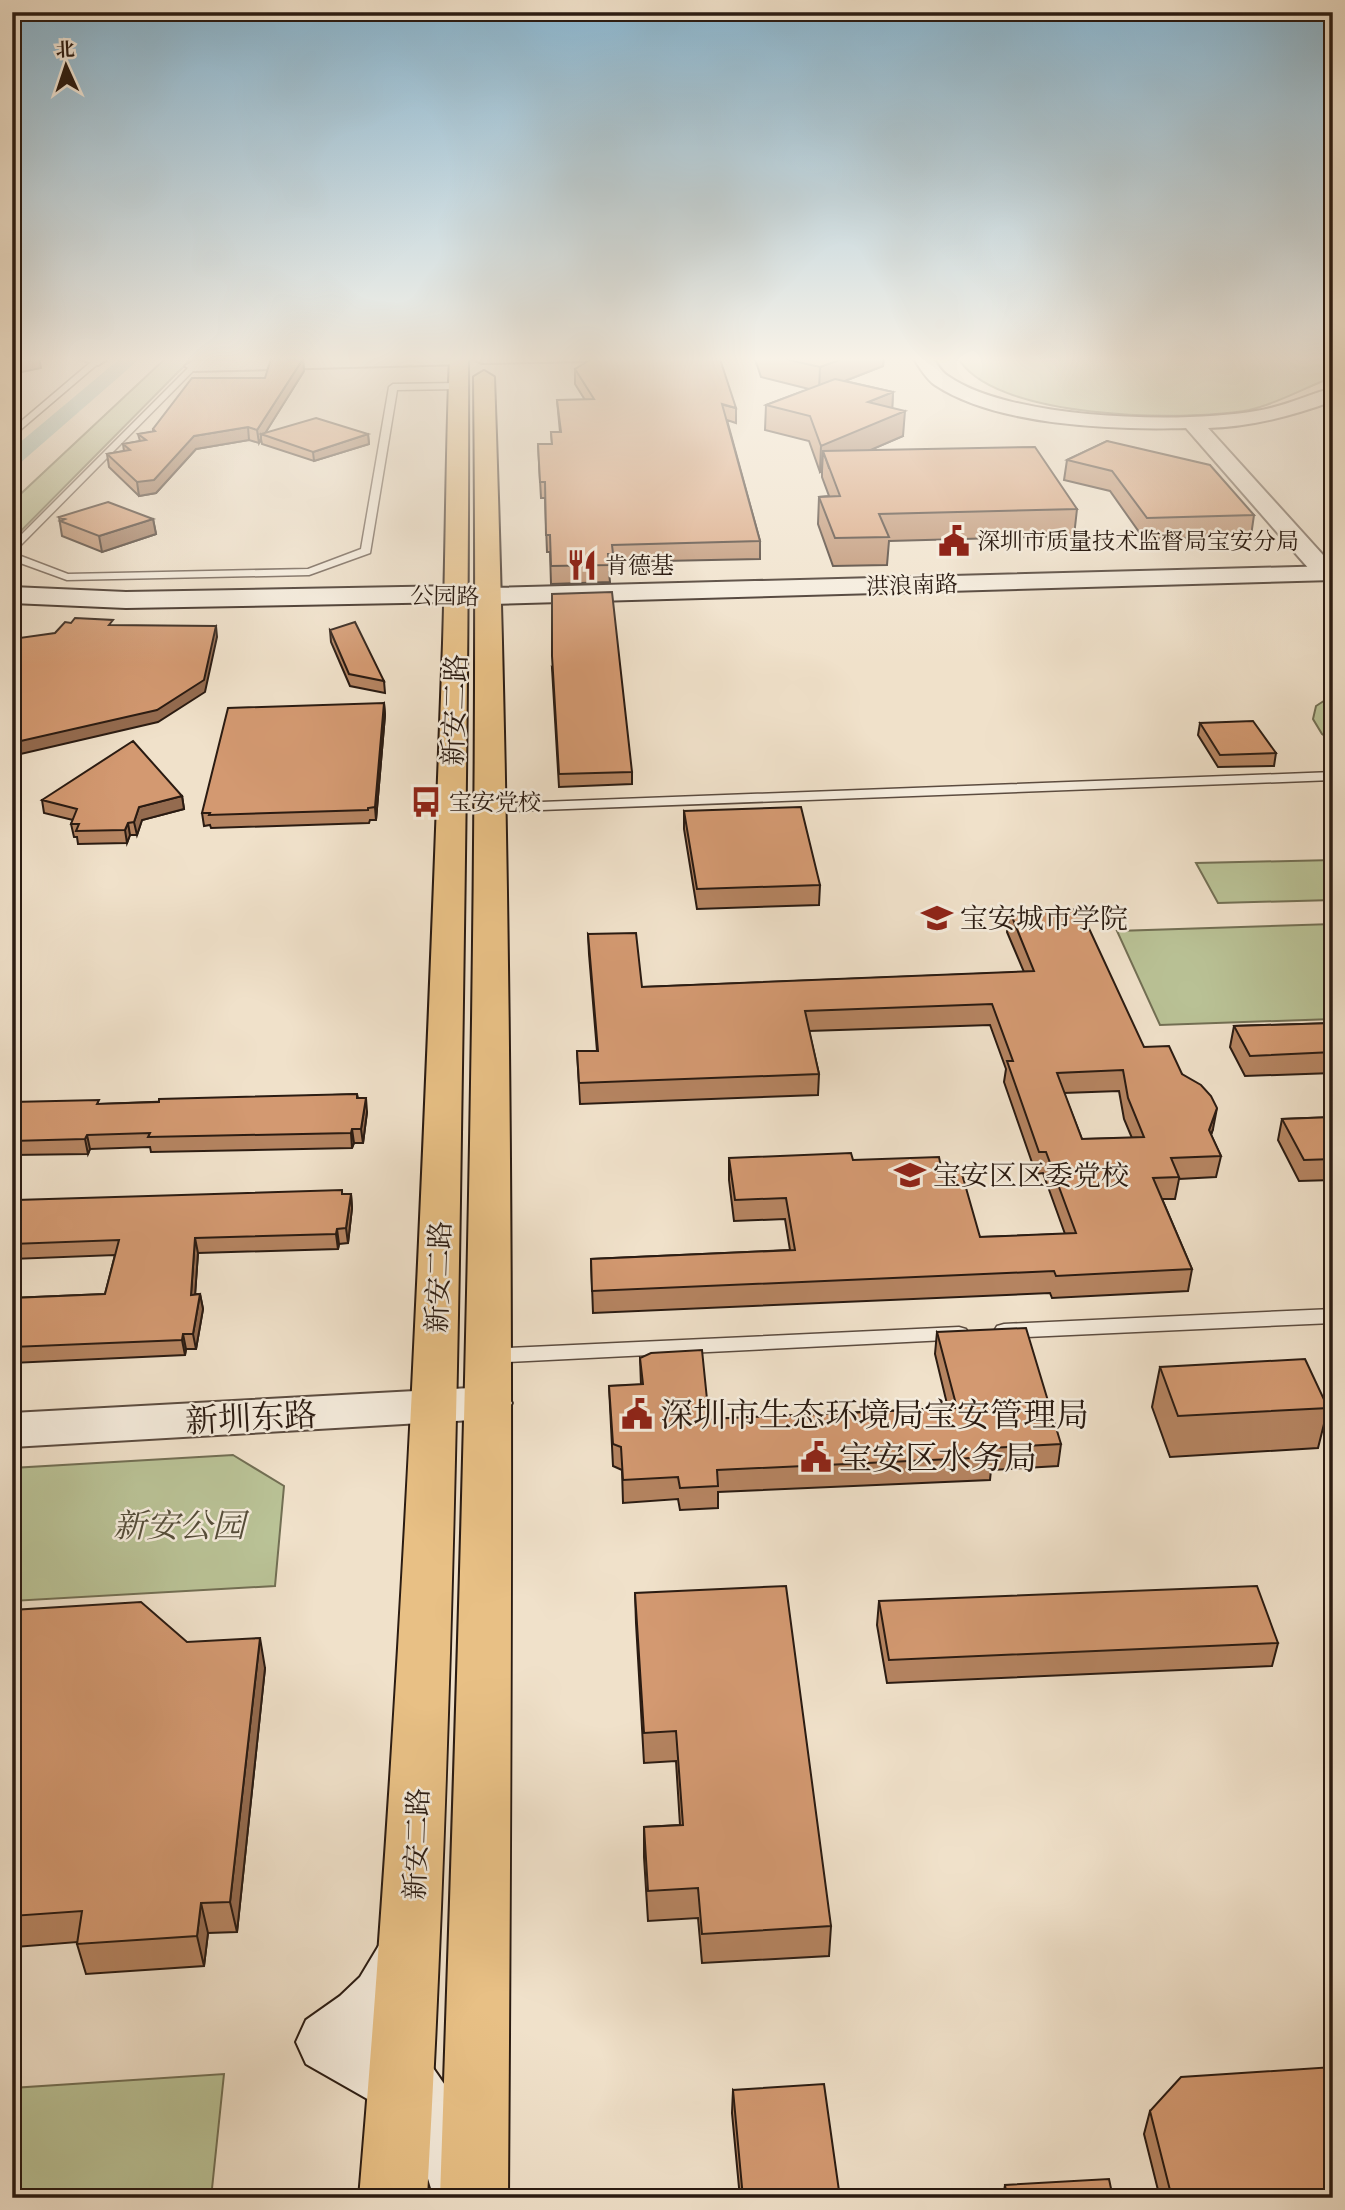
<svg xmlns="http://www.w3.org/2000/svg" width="1345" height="2210" font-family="'IM FELL DW Pica','Noto Serif SC',serif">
<rect width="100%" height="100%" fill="#f0e1ca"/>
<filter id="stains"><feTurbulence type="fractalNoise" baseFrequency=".00286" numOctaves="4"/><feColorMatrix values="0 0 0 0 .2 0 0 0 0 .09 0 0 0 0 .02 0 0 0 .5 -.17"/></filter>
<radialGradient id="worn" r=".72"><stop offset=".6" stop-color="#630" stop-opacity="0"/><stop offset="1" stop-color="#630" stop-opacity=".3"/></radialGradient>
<path fill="#bac397" stroke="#726f54" stroke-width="2" d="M168 356H194L12 540V502Z
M957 356H1333V377C1306 387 1277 404 1249 410 1185 422 990 420 957 356Z
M1333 695V741L1322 734 1313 719 1316 706Z
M1333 860V900L1218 903 1196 863Z
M1333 924V1019L1160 1025 1117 931Z
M233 1455 284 1486 275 1586 12 1601V1468Z
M224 2074 211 2198H12V2088Z"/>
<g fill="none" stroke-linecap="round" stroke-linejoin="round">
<path fill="#9abeb6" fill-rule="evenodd" d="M123 356H143L19 464 12 466V449Z"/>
<defs>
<path id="service" d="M98 356H107L12 437V429Z
M193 363 196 368 13 553 68 574 308 569 361 549 389 387 393 384 459 383 463 386 459 389 397 390 370 553 309 575 67 580 12 560V544Z
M1333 772V780L491 812 484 808 491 804Z
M1333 1309V1323L1004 1338 997 1336 994 1331 997 1326 1004 1324Z
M959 1327 966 1329 969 1334 966 1339 489 1363 482 1361 479 1356 482 1351 489 1349Z"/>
<path id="minor" d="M78 356H102L106 360 98 365 80 359Z
M459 356 467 361 465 364 193 371 185 366 193 361Z
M476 356H596L588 361 483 363 477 361Z"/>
<path id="tertiary" d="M912 356H931C936 362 941 372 948 376 1010 420 1182 424 1256 411 1283 407 1307 395 1333 388V401C1292 416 1251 427 1208 428L1333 566V579L1317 578 1186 428C1113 430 997 426 935 385 926 379 918 365 912 356Z
M489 1387 505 1391 512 1403 505 1415 489 1419 12 1447V1413Z"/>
<path id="secondary" d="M1333 566V580L491 604 456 602 126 608 12 603V587L126 592 456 586 491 588Z
M403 1933 425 1942 434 1962 412 2007 384 2039 431 2065 478 2133 496 2185 490 2198H434L425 2169 385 2109 306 2064 296 2042 306 2020 340 1996 360 1977 381 1942Z"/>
<path id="primary" d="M450 356H468C469 615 465 874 461 1134 456 1489 447 1843 427 2198H359C403 1681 424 1162 443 643 446 547 446 451 450 356Z
M484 371 494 377C516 984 512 1591 508 2198H440C461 1591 480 984 474 377Z"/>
</defs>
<use href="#service" stroke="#5c4c40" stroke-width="3"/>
<use href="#minor" stroke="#5c4c40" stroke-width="4"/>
<use href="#tertiary" stroke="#5c4c40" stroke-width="4"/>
<use href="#secondary" stroke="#2a1b12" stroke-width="4"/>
<use href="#primary" stroke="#2a1b12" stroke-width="4"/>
<use href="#service" fill="#f5ecdd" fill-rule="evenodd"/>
<use href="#minor" fill="#f5ecdd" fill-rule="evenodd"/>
<use href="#tertiary" fill="#f5ecdd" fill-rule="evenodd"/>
<use href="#secondary" fill="#f5ecdd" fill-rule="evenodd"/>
<use href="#primary" fill="#e8c085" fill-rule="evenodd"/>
</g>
<path fill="#b58461" stroke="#2a1b12" stroke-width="2" fill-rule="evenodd" d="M277 356H314L277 357Z
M754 356H884L883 366 845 381 893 392 892 408 903 436 870 450 1077 509 1074 536 889 541 887 565 833 566 818 524 819 497 829 496 822 477V471L820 472 809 441 765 430 766 405 809 389 761 377Z
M303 359 304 371 265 433 368 434 369 444 314 461 262 444 261 439 259 443 249 440 196 449 156 493 139 496 109 467 107 454 124 451 123 444 140 441 138 434 153 432V429L265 378Z
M575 369 736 408V423L727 420 760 541V559L613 562 614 571 609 572 610 582 551 584 550 552H547L545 498H541L538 444H552L551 432H560L557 400H585L575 384Z
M1107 441 1254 515 1251 536 1144 539 1110 491 1064 480 1067 460Z
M59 517 153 519 156 534 102 552 62 536Z
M330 630 384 681 385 693 350 686 331 642Z
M552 668 632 772V784L559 787Z
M384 703 385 715 376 820H370L369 823 211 828 210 825 204 826 202 813Z
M1200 723 1276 753 1274 766 1218 767 1198 735Z
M182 796 184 809 142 820 137 835H130L127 843 78 844 77 837H74L71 824 73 820 44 813 42 800Z
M684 811 820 885 819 905 697 909 684 829Z
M1010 912 1144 1047 1182 1074 1213 1129 1211 1135 1221 1156 1216 1177 1179 1179 1175 1199H1162L1192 1269 1188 1291 1052 1298 1050 1293 593 1313 591 1259 790 1250 785 1219 734 1221 729 1180V1158L853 1160 941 1167 980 1237 1065 1234 1043 1173 1036 1174 1004 1082 1006 1069 990 1025 809 1031 819 1074 818 1095 580 1104 577 1051H597L589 954 588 934 642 987 1024 972 1007 932ZM1119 1091 1124 1119 1132 1138 1082 1139 1064 1093Z
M1333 1023V1073L1245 1076 1230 1047 1234 1026Z
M357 1094 358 1098 367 1112 363 1143H354L352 1148 151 1152 150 1147 90 1149 88 1154 12 1155V1102L99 1104Z
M1333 1117V1180L1299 1181 1278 1140 1282 1119Z
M351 1194 352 1208 348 1243 339 1244 338 1249 198 1253 195 1294H200L203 1309 196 1349H186L185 1355 12 1363V1298L105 1294 115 1255 12 1259V1205Z
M937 1332 1061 1444 1058 1466 991 1470 990 1480 718 1492V1508L680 1510 678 1499 623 1503 622 1470 613 1466 609 1386 641 1385 640 1358 709 1419 948 1408 935 1354Z
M1160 1367 1328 1408 1318 1448 1170 1457 1152 1407Z
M635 1593 831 1926 829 1956 702 1963 698 1918 648 1921 644 1857V1827L680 1825 676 1761 644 1763 636 1623Z
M879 1601 1278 1643 1272 1666 887 1683 877 1625Z
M12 1610 187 1642 265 1668 237 1932 208 1933 204 1966 86 1974 77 1944V1942L15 1947 12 1946Z
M733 2090 840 2198H740L732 2113Z
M1150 2111 1333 2198H1160L1144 2134Z
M1005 2185 1113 2198H1003Z"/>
<path fill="#946b4f" stroke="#2a1b12" stroke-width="2" d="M21 356H39L41 368 12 374V358Z
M850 356H884L883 366 819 391 820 367Z
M303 359 304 371 264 435 261 434V439L259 443 257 430Z
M893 392 892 416 905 411 903 436 829 468 823 451 822 471 820 472 821 446 868 402Z
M248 427 249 440 196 449 156 493 139 496 137 482 194 436Z
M368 434 369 444 314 461 313 452Z
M153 519 156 534 102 552 99 536Z
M216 626 217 637 205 692 158 722 12 756V743Z
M384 703 385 715 376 820 375 807Z
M182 796 184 809 142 820 137 835 134 822 139 807Z
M12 804H14L17 816 12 818Z
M128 823 130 835 127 843 125 830Z
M366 1098 367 1112 363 1143 361 1129Z
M1217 1108 1213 1129 1205 1151 1209 1130Z
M352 1129 354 1143 352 1148 351 1133Z
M87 1135 90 1149 88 1154 85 1139Z
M351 1194 352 1208 348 1243 346 1228Z
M337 1229 339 1244 338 1249 336 1234Z
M195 1238 198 1253 194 1310 191 1295Z
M200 1294 203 1309 196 1349 193 1334Z
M183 1334 186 1349 185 1355 182 1340Z
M260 1638 265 1668 237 1932 230 1902Z
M201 1903 208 1933 204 1966 197 1936Z"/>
<path fill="#d39971" stroke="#2a1b12" stroke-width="2" fill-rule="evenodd" d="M596 356H719L736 408 722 404 760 541 612 545 613 554H608L609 565 551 566 550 535H546L545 482H540L538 444H552L551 432H561L557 400 594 399 575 369Z
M771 356H850L820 367Z
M271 359H303L257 430 248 427 194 436 154 480 137 482 107 454 130 450 123 444 146 440 138 434 155 431 153 429 192 378H265Z
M835 379 893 392 868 402 905 411 821 446 810 416 766 405Z
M316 418 368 434 313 452 261 434Z
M1107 441 1210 465 1254 515 1147 518 1112 471 1067 460Z
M1035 447 1077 509 879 514 889 537 835 538 819 497 840 496 823 451Z
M108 502 153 519 99 536 60 521 65 519 59 517Z
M612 592 632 772 559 774 552 656V594Z
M75 618 113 620 109 625 216 626 204 680 157 710 12 743V682H18L12 680V639L55 633 65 622 71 623Z
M355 622 384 681 349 674 330 630Z
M384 703 375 807 368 808V810L209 815 210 813H202L228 708Z
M1253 721 1276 753 1220 755 1200 723Z
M133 741 182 796 139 807 134 822 128 823 125 830 76 831 79 824H71L77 809 42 800Z
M801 807 820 885 697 889 684 811Z
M1080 909 1144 1047 1169 1046 1182 1074 1201 1085 1211 1096 1217 1108 1209 1130 1221 1156 1171 1158 1179 1177 1153 1178 1192 1269 1056 1276 1054 1271 592 1291 591 1259 795 1250 786 1198 735 1200 729 1158 851 1153 853 1160 939 1157 941 1167H960L980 1237 1076 1233 1046 1152H1039L1007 1061H1013L992 1004 805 1011 819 1074 579 1083 577 1051H598L588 934 636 933 642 987 1034 971 1010 912ZM1123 1070 1128 1098 1144 1137 1082 1139 1057 1073Z
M1333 1023V1052L1250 1056 1234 1026Z
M357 1094V1098H366L361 1129H352L351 1133 148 1137 150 1133 87 1135 85 1139 12 1141V1102L99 1100 97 1104 159 1102V1099Z
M1333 1117V1159L1304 1160 1282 1119Z
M342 1190V1194H351L346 1228 337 1229 336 1234 195 1238 191 1295 200 1294 193 1334H183L182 1340 12 1347V1298L105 1294 119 1240 12 1244V1205H14L16 1200Z
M1026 1328 1061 1444 990 1448 993 1457 717 1470 718 1486 680 1488 678 1477 623 1480 621 1447 613 1444 609 1386 643 1384 640 1358 651 1353 702 1350 709 1419 957 1408 937 1332Z
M1305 1359 1328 1408 1178 1416 1160 1367Z
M786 1586 831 1926 702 1934 698 1888 648 1891 644 1827 683 1825 676 1731 644 1733 635 1593Z
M1257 1586 1278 1643 889 1660 879 1601Z
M141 1602 187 1642 260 1638 230 1902 201 1903 197 1936 77 1944 82 1911 12 1916V1610Z
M1333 2067V2198H1172L1150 2111 1181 2077Z
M824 2084 840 2198H743L733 2090Z
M1109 2179 1113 2198H1007L1005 2185Z"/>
<linearGradient id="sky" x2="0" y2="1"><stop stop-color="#89b8d4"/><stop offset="0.54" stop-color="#f8f2e7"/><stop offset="1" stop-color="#f8f2e7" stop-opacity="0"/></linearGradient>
<rect width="1345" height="665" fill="url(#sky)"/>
<defs>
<symbol id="civic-bare" viewBox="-9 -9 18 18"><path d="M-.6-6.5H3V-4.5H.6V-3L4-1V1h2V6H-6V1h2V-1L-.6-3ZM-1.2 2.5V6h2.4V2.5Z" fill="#8f2418" stroke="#f5ecdd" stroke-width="2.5" paint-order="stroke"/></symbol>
<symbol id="restaurant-bare" viewBox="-9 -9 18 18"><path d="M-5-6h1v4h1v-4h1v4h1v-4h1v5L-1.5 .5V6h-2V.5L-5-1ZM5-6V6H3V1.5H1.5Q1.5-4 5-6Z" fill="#8f2418" stroke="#f5ecdd" stroke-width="2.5" paint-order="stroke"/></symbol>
<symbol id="bus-bare" viewBox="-9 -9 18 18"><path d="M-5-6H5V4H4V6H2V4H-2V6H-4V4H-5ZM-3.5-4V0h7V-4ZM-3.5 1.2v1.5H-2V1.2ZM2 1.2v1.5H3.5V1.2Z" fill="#8f2418" stroke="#f5ecdd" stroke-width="2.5" paint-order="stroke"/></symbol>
<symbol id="school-bare" viewBox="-9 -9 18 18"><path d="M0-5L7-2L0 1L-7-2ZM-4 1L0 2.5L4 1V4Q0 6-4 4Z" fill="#8f2418" stroke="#f5ecdd" stroke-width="2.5" paint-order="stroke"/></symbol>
</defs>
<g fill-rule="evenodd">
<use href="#civic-bare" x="932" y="519" width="44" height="44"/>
<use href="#restaurant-bare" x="560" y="543" width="44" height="44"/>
<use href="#bus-bare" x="404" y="780" width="44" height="44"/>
<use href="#school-bare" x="915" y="896" width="44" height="44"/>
<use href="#school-bare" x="888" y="1153" width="44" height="44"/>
<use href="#civic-bare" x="615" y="1392" width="44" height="44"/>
<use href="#civic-bare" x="794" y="1435" width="44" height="44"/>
</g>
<g text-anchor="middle" stroke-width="5" stroke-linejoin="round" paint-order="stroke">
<g font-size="23" fill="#2a1b12" stroke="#f5ecdd" text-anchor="start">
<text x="977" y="549">深圳市质量技术监督局宝安分局</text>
<text x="605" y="573">肯德基</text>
<text x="449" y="810">宝安党校</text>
</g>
<g font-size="23" fill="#2a1b12" stroke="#f5ecdd">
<text transform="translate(912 585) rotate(-2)" y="8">洪浪南路</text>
<text transform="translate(445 596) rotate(1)" y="8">公园路</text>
</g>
<g font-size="28" fill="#2a1b12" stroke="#f5ecdd">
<text transform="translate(454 710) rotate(-88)" y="10">新安二路</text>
<text transform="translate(438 1277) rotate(-88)" y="10">新安二路</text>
<text transform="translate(416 1844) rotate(-88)" y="10">新安二路</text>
</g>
<g font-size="28" fill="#2a1b12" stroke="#f5ecdd" text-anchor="start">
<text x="960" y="928">宝安城市学院</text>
<text x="933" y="1185">宝安区区委党校</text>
</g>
<g font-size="33" fill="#2a1b12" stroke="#f5ecdd" text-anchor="start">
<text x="660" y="1426">深圳市生态环境局宝安管理局</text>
<text x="839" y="1469">宝安区水务局</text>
</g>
<g font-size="33" fill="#2a1b12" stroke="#f5ecdd">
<text transform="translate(251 1417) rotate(-3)" y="12">新圳东路</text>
</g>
<g font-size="33" font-style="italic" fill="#554d3a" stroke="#f5ecdd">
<text x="179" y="1537">新安公园</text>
</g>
</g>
<rect width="1345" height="2210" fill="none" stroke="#f0e1ca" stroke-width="42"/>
<rect x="14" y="14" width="1317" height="2182" fill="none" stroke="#2a1b12" stroke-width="3.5"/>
<rect x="21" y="21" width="1303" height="2168" fill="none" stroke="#2a1b12" stroke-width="2"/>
<g transform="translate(66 66) rotate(357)" stroke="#f5ecdd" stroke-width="5" paint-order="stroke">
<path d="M0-5L12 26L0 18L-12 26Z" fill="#2a1b12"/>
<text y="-10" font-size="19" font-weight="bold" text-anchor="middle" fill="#2a1b12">北</text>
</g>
<rect width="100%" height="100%" filter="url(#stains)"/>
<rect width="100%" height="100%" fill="url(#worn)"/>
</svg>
